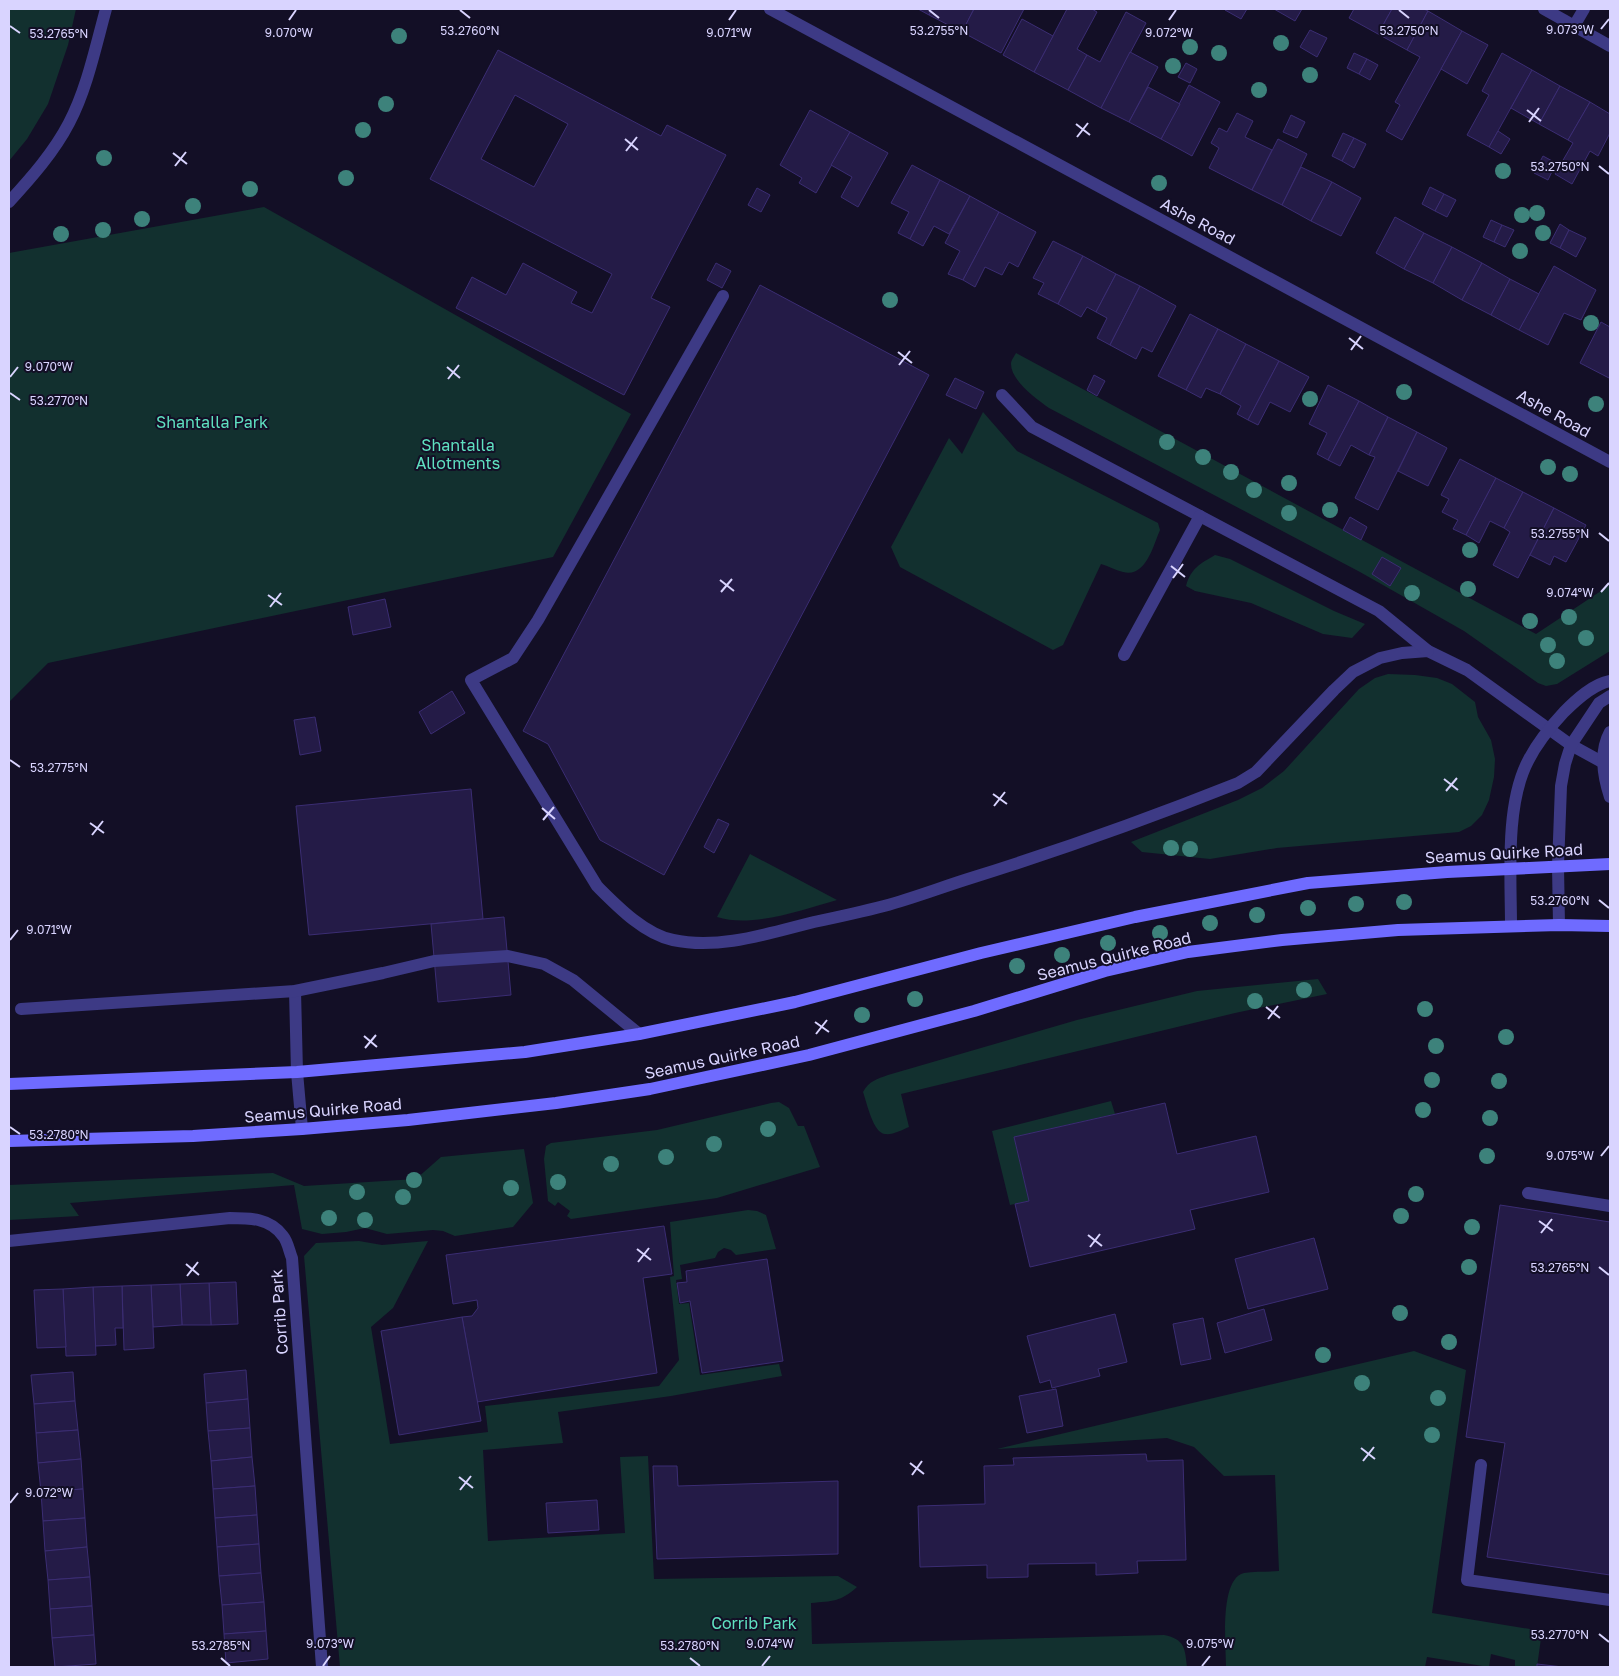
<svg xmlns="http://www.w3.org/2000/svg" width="1619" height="1676" font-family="'Golos Text',sans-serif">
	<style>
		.green { fill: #12302f }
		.building { fill: #241b47; stroke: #3b2d73; fill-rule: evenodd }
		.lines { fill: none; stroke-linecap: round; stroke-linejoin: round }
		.service { stroke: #3d3a85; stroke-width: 12 }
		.minor { stroke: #3d3a85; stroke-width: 12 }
		.tertiary { stroke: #3d3a85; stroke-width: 12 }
		.secondary { stroke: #6f6bff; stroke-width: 12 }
		.tree { fill: #3d827b }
		.ticks { fill: none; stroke: #d9d4ff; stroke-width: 2 }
		.labels { text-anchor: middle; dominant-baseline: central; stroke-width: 4; stroke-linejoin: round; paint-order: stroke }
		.street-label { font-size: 16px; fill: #d9d4ff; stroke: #130f26 }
		.park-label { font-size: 16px; fill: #5fe0c0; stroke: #130f26 }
		.ticks-label { font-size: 12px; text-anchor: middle; fill: #d9d4ff; stroke: #130f26; stroke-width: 4; stroke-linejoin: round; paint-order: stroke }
	</style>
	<rect width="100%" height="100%" fill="#130f26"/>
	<g class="green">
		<polygon points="9,9 76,9 68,45 48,104 27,139 9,161"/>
		<polygon points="264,207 631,414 553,557 48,663 9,702 9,253"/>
		<path d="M1016 353 1536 634 1610 585V651L1557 684 1546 686 1538 683 1464 631 1360 572 1049 408C1037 399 1011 381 1011 364 1011 360 1014 357 1016 353Z"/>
		<path d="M983 412 1017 451 1158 523 1160 530C1153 546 1146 578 1123 572 1115 570 1108 566 1101 564L1063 645 1053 650 900 567 891 547 949 438 962 454Z"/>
		<path d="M1215 555 1230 559 1334 611 1365 624 1352 638 1323 634 1251 603 1195 591 1186 586C1191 568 1200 564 1215 555Z"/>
		<polygon points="1388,674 1415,675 1437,678 1452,684 1475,702 1478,717 1491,740 1495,759 1494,777 1489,800 1482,815 1471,826 1459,832 1277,848 1210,859 1142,852 1131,842 1238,800 1262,788 1284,771 1359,689 1375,678"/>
		<path d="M750 854 837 900C802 910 752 928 717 917Z"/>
		<path d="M1318 979 1327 994 1235 1013 901 1094 909 1127C902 1130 893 1135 885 1134 873 1133 867 1103 863 1092 869 1081 877 1079 888 1075L1077 1020 1197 991Z"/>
		<polygon points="1111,1101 1115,1114 1014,1137 1029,1201 1010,1205 992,1131"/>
		<polygon points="779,1102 789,1108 798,1126 804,1126 820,1167 717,1198 571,1219 567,1216 570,1211 558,1202 555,1206 548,1201 544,1159 546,1146 551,1143 657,1130 771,1103"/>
		<polygon points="524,1149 533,1203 513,1227 455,1236 443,1231 433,1230 387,1234 365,1228 346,1232 322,1234 302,1229 294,1185 70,1203 79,1216 9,1220 9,1185 273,1173 304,1186 416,1179 441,1157"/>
		<path d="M748 1210 757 1211 766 1215 776 1249 736 1255 731 1250 724 1248 718 1252 715 1258 680 1265 682 1279 676 1280 679 1304 689 1303 700 1375 779 1364 782 1376 671 1396 558 1412 563 1443 483 1450 488 1541 625 1533 620 1457 648 1456 654 1579 838 1576 857 1587C840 1602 833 1601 811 1603L812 1644 1164 1635C1185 1639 1185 1649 1187 1667H340L304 1256 316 1243 359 1241 382 1245 428 1241 393 1308 371 1327 390 1444 488 1432 485 1406 659 1386 679 1360 670 1277 674 1276 670 1222Z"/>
		<path d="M1414 1351 1466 1370 1432 1613 1542 1631 1537 1667H1515V1660L1491 1654 1489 1667 1427 1657 1425 1667H1226C1226 1646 1219 1579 1244 1573 1255 1571 1268 1572 1279 1571L1275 1475 1224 1476 1194 1447 1167 1438 997 1449Z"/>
	</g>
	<g class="building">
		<polygon points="918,9 932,9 929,15"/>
		<polygon points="932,9 974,9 962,32 929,15"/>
		<polygon points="974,9 1024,9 1001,53 962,32"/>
		<polygon points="1067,9 1092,9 1097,12 1077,49 1087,55 1068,90 1034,72"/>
		<polygon points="1225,9 1247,9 1241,19 1225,10"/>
		<polygon points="1274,9 1302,9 1295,21"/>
		<polygon points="1354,9 1392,9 1378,34 1349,18"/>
		<polygon points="1392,9 1424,9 1428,11 1407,50 1378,34"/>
		<polygon points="1428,11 1462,31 1402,140 1386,131 1400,105 1395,102 1420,57 1407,50"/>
		<polygon points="1126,12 1146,23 1101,108 1068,90 1087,55 1100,62"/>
		<polygon points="1022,19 1053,36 1034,72 1003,55"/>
		<polygon points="1310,30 1327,38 1317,57 1300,47"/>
		<polygon points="1462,31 1488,45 1467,84 1441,69"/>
		<path d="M498 50 661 136 667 125 726 155 651 298 670 307 624 395 456 308 472 277 506 295 523 263 577 292 571 303 592 313 612 274 430 179ZM515 95 568 124 534 187 481 159Z"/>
		<polygon points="1130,52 1158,67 1129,122 1101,108"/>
		<polygon points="1354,53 1367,59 1359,74 1347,68"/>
		<polygon points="1502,53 1532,70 1489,147 1467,135 1489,95 1482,91"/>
		<polygon points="1367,59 1378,65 1370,80 1359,74"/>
		<polygon points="1186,63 1197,69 1190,83 1178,77"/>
		<polygon points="1532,70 1560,86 1539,124 1511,108"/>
		<polygon points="1189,85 1220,102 1192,156 1161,139"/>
		<polygon points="1560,86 1590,102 1568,140 1539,124"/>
		<polygon points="1148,87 1180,104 1161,139 1129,122"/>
		<polygon points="1590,102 1610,114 1610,133 1598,156 1590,151 1572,184 1555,174 1573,143 1568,140"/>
		<polygon points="810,110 850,132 816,193 799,183 802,178 780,165"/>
		<polygon points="1237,113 1253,121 1245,137 1272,150 1252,190 1209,168 1219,148 1211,143 1219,128 1227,132"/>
		<polygon points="1291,115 1305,122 1297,138 1283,132"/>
		<polygon points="1498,131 1510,139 1501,154 1489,147"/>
		<polygon points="850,132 888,153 858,207 841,197 852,177 831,165"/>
		<polygon points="1343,133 1354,138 1342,161 1332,156"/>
		<polygon points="1354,138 1366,144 1354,168 1342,161"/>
		<polygon points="1278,139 1307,154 1282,205 1252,190"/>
		<polygon points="1543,156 1556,163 1548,180 1534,173"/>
		<polygon points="912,165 940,180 910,239 898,233 909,212 891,203"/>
		<polygon points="1301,167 1332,182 1311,221 1282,205"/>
		<polygon points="940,180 970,196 949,234 934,226 923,246 910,239"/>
		<polygon points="1332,182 1361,198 1341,236 1311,221"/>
		<polygon points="1430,187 1444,194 1435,211 1422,204"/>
		<polygon points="757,188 770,195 761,212 748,205"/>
		<polygon points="1444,194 1456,200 1447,217 1435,211"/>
		<polygon points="970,196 999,212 963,280 948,274 960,251 945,243"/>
		<polygon points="999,212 1036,232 1018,267 1009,262 1002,275 985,267 975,287 963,280"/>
		<polygon points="1395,217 1424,233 1404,269 1376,253"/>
		<polygon points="1491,220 1502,225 1494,242 1483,237"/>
		<polygon points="1560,224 1569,230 1560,248 1550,243"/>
		<polygon points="1502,225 1514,230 1505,247 1494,242"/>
		<polygon points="1569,230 1586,238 1576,257 1560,248"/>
		<polygon points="1424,233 1452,247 1433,283 1404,269"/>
		<polygon points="1053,241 1083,256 1058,304 1038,294 1044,283 1033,278"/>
		<polygon points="1452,247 1482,263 1462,300 1433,283"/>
		<polygon points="1083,256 1116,274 1096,312 1087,307 1081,317 1058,304"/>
		<polygon points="716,263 731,271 722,288 707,280"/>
		<polygon points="1482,263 1510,279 1491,315 1462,300"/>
		<polygon points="1554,266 1596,290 1581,320 1564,313 1548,345 1519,330"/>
		<polygon points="1116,274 1140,286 1110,345 1097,338 1107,318 1096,312"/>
		<polygon points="1510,279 1539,294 1519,330 1491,315"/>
		<polygon points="760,285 929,375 664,875 600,840 548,744 523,731"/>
		<polygon points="1140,286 1176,306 1152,352 1142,347 1136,359 1110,345"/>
		<polygon points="1190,314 1218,329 1186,390 1158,376"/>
		<polygon points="1601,322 1610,327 1610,375 1609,378 1580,363"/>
		<polygon points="1218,329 1246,344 1220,394 1206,388 1201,398 1186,390"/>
		<polygon points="1246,344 1279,361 1248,420 1237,414 1241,406 1220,394"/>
		<polygon points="1279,361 1309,377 1290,412 1270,402 1258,425 1248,420"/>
		<polygon points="1094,375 1105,381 1097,396 1087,390"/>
		<polygon points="955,378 984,392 976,409 946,395"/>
		<polygon points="1328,385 1359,401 1328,460 1317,454 1327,433 1309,424"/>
		<polygon points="1359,401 1388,417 1369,455 1351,445 1340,466 1328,460"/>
		<polygon points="1388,417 1417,432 1378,510 1355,498 1375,457 1369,455"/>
		<polygon points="1417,432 1447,448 1428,486 1398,471"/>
		<polygon points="1460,459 1496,478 1466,535 1453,529 1458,520 1442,512 1449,499 1441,495"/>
		<polygon points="1496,478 1523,492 1504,528 1490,521 1479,543 1466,535"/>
		<polygon points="1523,492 1554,508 1518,578 1493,565 1510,532 1504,528"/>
		<polygon points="1554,508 1586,525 1566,562 1554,556 1550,565 1530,555"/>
		<polygon points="1350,517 1367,527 1361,540 1343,530"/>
		<polygon points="1382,557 1401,568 1390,586 1372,574"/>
		<polygon points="385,599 391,627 353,635 348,607"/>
		<polygon points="452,691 465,713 431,734 419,712"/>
		<polygon points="315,717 321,751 300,755 294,720"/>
		<polygon points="471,789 483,919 309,935 296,806"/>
		<polygon points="718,819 729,824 714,853 704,847"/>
		<polygon points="504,917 511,995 438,1002 431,924"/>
		<polygon points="1165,1103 1177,1154 1256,1136 1269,1192 1190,1210 1195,1229 1030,1267 1015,1204 1029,1201 1014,1137"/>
		<polygon points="1500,1205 1610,1222 1610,1575 1487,1557 1505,1443 1466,1437"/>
		<polygon points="664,1226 672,1274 643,1278 657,1373 477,1402 462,1317 472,1316 478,1308 477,1300 453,1304 446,1255"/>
		<polygon points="1314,1238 1328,1289 1248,1309 1235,1259"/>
		<polygon points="767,1259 783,1361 702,1373 690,1301 680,1303 677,1283 687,1282 686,1271"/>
		<polygon points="236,1282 238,1324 211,1325 209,1283"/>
		<polygon points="209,1283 211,1325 182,1325 180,1284"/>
		<polygon points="180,1284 182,1325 153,1327 151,1285"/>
		<polygon points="151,1285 154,1348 124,1350 122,1286"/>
		<polygon points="122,1286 123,1328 115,1328 116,1345 95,1346 93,1287"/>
		<polygon points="93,1287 96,1355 66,1356 63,1289"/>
		<polygon points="63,1289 66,1347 37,1348 34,1290"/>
		<polygon points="1264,1309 1272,1340 1225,1353 1217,1323"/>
		<polygon points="1115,1314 1127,1362 1098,1369 1100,1376 1052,1388 1050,1380 1040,1383 1027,1336"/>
		<polygon points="462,1317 481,1421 399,1435 381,1331"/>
		<polygon points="1203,1318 1211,1359 1181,1365 1173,1324"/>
		<polygon points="246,1370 248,1399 206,1403 204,1374"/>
		<polygon points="73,1372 75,1401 34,1404 31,1375"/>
		<polygon points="1056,1389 1063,1426 1027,1433 1019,1396"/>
		<polygon points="248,1399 250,1428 208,1431 206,1403"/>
		<polygon points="75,1401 78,1430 36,1433 34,1404"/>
		<polygon points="250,1428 252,1457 211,1461 208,1431"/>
		<polygon points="78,1430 81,1459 38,1463 36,1433"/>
		<polygon points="1146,1454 1147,1461 1183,1460 1186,1560 1137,1561 1138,1573 1096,1575 1096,1563 1028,1564 1028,1577 987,1578 987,1565 920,1567 918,1506 985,1504 984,1466 1014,1465 1013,1458"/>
		<polygon points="252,1457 255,1486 213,1489 211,1461"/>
		<polygon points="81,1459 83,1489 41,1492 38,1463"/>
		<polygon points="653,1466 677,1466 678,1486 838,1481 838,1554 657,1559"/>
		<polygon points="255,1486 257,1515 215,1518 213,1489"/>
		<polygon points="83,1489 85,1518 43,1521 41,1492"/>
		<polygon points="597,1500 599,1530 548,1533 546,1503"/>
		<polygon points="257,1515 259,1544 217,1547 215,1518"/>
		<polygon points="85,1518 87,1547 45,1551 43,1521"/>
		<polygon points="259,1544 261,1573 219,1576 217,1547"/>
		<polygon points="87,1547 90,1577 48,1580 45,1551"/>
		<polygon points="261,1573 264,1602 222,1605 219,1576"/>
		<polygon points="90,1577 92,1606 50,1609 48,1580"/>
		<polygon points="264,1602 266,1631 224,1634 222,1605"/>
		<polygon points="92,1606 94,1635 52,1638 50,1609"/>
		<polygon points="266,1631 268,1659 226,1663 224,1634"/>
		<polygon points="94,1635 96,1664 55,1667 52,1638"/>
		<polygon points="1537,1664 1563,1667 1537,1667"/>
	</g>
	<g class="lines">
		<g class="service">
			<path d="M9 202C31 178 54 152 69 123 87 89 96 45 106 9"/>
			<path d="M723 296 538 620 513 658 471 680 597 886C617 906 644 934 673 940 720 950 769 933 814 922 838 917 861 912 884 906 914 898 942 887 971 878 1061 850 1150 818 1238 783L1256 772 1334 690 1353 672 1380 658 1402 653 1428 651 1467 670 1571 745 1602 762"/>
			<polyline points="1002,395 1032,427 1379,611 1428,651"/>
			<polyline points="1124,655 1200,516"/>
			<polyline points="295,991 297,1072 302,1129"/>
			<polyline points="21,1009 295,991 383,973 434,961 508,956 544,964 573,980 639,1034"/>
			<polyline points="1528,1193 1610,1206"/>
			<polyline points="1481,1465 1467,1580 1610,1600"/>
		</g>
		<g class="minor">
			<polyline points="770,9 1610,462"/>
			<polyline points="1544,9 1610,46"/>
			<polyline points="1574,26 1584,9"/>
			<path d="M9 1241 230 1218C250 1218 270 1218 283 1236 288 1242 289 1251 292 1258L322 1667"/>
		</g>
		<g class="tertiary">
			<path d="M1610 732C1599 752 1603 776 1610 797"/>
			<polyline points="1559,925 1558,866 1561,786 1565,764 1571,745 1599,703 1610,696"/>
			<path d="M1511 926C1511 877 1505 805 1528 761 1537 743 1550 727 1564 712 1576 700 1593 684 1610 681"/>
		</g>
		<g class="secondary">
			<polyline points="9,1084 297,1072 525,1052 639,1034 795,1002 981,953 1135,917 1308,883 1447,872 1610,864"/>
			<polyline points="9,1141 193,1136 302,1129 408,1120 556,1103 650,1089 809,1055 974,1011 1105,971 1188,952 1282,940 1398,930 1559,925 1610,926"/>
		</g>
	</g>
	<g class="tree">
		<circle cx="399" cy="36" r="8"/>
		<circle cx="1281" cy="43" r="8"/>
		<circle cx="1190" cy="47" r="8"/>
		<circle cx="1219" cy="53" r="8"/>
		<circle cx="1173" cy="66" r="8"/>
		<circle cx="1310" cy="75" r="8"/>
		<circle cx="1259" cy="90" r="8"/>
		<circle cx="386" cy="104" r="8"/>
		<circle cx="363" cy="130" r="8"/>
		<circle cx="104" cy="158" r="8"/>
		<circle cx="1503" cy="171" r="8"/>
		<circle cx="346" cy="178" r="8"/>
		<circle cx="1159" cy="183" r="8"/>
		<circle cx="250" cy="189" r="8"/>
		<circle cx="193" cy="206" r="8"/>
		<circle cx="1537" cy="213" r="8"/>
		<circle cx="1522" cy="215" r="8"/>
		<circle cx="142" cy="219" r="8"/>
		<circle cx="103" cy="230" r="8"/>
		<circle cx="1543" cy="233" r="8"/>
		<circle cx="61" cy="234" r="8"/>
		<circle cx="1520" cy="251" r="8"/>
		<circle cx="890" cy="300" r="8"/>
		<circle cx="1591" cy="323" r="8"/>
		<circle cx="1404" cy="392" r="8"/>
		<circle cx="1310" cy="399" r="8"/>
		<circle cx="1596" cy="404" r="8"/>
		<circle cx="1167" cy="442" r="8"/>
		<circle cx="1203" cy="457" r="8"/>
		<circle cx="1548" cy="467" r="8"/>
		<circle cx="1231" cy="472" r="8"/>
		<circle cx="1570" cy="474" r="8"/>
		<circle cx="1289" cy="483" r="8"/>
		<circle cx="1254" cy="490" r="8"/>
		<circle cx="1330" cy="510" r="8"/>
		<circle cx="1289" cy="513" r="8"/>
		<circle cx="1470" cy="550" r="8"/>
		<circle cx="1468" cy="589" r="8"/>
		<circle cx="1412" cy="593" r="8"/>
		<circle cx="1569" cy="617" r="8"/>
		<circle cx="1530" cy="621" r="8"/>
		<circle cx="1586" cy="638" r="8"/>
		<circle cx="1548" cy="645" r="8"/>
		<circle cx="1557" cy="661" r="8"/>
		<circle cx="1171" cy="848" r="8"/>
		<circle cx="1190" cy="849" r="8"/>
		<circle cx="1404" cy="902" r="8"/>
		<circle cx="1356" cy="904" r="8"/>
		<circle cx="1308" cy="908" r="8"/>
		<circle cx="1257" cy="915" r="8"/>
		<circle cx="1210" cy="923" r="8"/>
		<circle cx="1160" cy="933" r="8"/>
		<circle cx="1108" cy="943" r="8"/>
		<circle cx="1062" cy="955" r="8"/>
		<circle cx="1017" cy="966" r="8"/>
		<circle cx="1304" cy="990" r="8"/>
		<circle cx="915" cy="999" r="8"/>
		<circle cx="1255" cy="1001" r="8"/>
		<circle cx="1425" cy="1009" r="8"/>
		<circle cx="862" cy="1015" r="8"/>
		<circle cx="1506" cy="1037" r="8"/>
		<circle cx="1436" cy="1046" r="8"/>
		<circle cx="1432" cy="1080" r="8"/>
		<circle cx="1499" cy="1081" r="8"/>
		<circle cx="1423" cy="1110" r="8"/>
		<circle cx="1490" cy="1118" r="8"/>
		<circle cx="768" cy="1129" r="8"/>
		<circle cx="714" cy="1144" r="8"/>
		<circle cx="1487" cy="1156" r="8"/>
		<circle cx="666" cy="1157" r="8"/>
		<circle cx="611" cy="1164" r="8"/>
		<circle cx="414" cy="1180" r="8"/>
		<circle cx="558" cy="1182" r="8"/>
		<circle cx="511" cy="1188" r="8"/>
		<circle cx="357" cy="1192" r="8"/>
		<circle cx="1416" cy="1194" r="8"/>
		<circle cx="403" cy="1197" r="8"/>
		<circle cx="1401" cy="1216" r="8"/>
		<circle cx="329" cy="1218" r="8"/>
		<circle cx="365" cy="1220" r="8"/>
		<circle cx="1472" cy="1227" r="8"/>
		<circle cx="1469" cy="1267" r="8"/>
		<circle cx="1400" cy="1313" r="8"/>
		<circle cx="1449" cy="1342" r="8"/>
		<circle cx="1323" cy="1355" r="8"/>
		<circle cx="1362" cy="1383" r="8"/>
		<circle cx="1438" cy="1398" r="8"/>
		<circle cx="1432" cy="1435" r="8"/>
	</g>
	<path class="ticks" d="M460 10 470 18M929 10 939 18M1399 10 1409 18M289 20 296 10M729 20 736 10M1169 20 1176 10M10 26 20 33M1601 29 1609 19M1527 110 1541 121M1529 122 1539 108M1076 124 1090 135M1077 137 1088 123M625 139 638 150M626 151 637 137M173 153 187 164M175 166 186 152M1599 166 1609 174M1349 338 1363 349M1351 350 1361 336M898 352 912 363M899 365 910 351M447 367 460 378M10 377 18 367M448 379 459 365M10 393 20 400M1599 533 1609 541M1171 566 1185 577M1173 578 1183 564M720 580 734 591M721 592 732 579M1601 592 1609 583M268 595 282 605M270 607 281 593M10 760 20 767M1444 779 1458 790M1446 791 1457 778M993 794 1007 804M994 806 1005 792M542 808 555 819M543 820 554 807M90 823 104 833M92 835 103 821M1599 900 1609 908M10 940 18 930M1266 1007 1280 1018M1268 1019 1278 1006M815 1022 829 1032M816 1034 827 1020M364 1036 377 1047M365 1048 376 1035M10 1127 20 1134M1601 1156 1609 1146M1539 1221 1553 1231M1541 1233 1552 1219M1088 1235 1102 1246M1090 1247 1100 1234M637 1249 651 1260M638 1262 649 1248M186 1264 199 1275M1599 1267 1609 1275M187 1276 198 1262M1361 1448 1375 1459M1363 1461 1374 1447M910 1463 924 1474M912 1475 922 1461M459 1477 473 1488M460 1490 471 1476M10 1503 18 1493M1599 1634 1609 1642M221 1658 230 1666M690 1658 700 1666M323 1666 330 1656M762 1666 770 1656M1202 1666 1210 1656"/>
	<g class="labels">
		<g class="street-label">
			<text transform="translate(1198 221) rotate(28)">Ashe Road</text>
			<text transform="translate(1554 413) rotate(29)">Ashe Road</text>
			<text transform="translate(1504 853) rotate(-3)">Seamus Quirke Road</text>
			<text transform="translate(1114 956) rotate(-14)">Seamus Quirke Road</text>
			<text transform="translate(722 1057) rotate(-12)">Seamus Quirke Road</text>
			<text transform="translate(323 1110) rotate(-5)">Seamus Quirke Road</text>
			<text transform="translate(279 1312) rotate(-94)">Corrib Park</text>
		</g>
		<g class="park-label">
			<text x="212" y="422">Shantalla Park</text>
			<text x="458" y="445">Shantalla<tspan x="458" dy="18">Allotments</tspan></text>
			<text x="754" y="1623">Corrib Park</text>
		</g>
	</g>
	<g class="ticks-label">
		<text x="1570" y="34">9.073°W</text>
		<text x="470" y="35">53.2760°N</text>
		<text x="939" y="35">53.2755°N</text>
		<text x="1409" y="35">53.2750°N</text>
		<text x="1169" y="37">9.072°W</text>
		<text x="289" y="37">9.070°W</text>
		<text x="729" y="37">9.071°W</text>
		<text x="59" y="38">53.2765°N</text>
		<text x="1560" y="171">53.2750°N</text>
		<text x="49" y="371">9.070°W</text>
		<text x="59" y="405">53.2770°N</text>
		<text x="1560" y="538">53.2755°N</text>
		<text x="1570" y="597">9.074°W</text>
		<text x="59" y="772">53.2775°N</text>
		<text x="1560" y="905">53.2760°N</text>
		<text x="49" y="934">9.071°W</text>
		<text x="59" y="1139">53.2780°N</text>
		<text x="1570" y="1160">9.075°W</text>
		<text x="1560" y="1272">53.2765°N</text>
		<text x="49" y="1497">9.072°W</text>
		<text x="1560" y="1639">53.2770°N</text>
		<text x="330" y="1648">9.073°W</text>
		<text x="770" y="1648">9.074°W</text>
		<text x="1210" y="1648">9.075°W</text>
		<text x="221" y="1650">53.2785°N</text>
		<text x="690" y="1650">53.2780°N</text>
	</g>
	<rect width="1619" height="1676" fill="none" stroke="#d9d4ff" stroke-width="20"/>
</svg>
